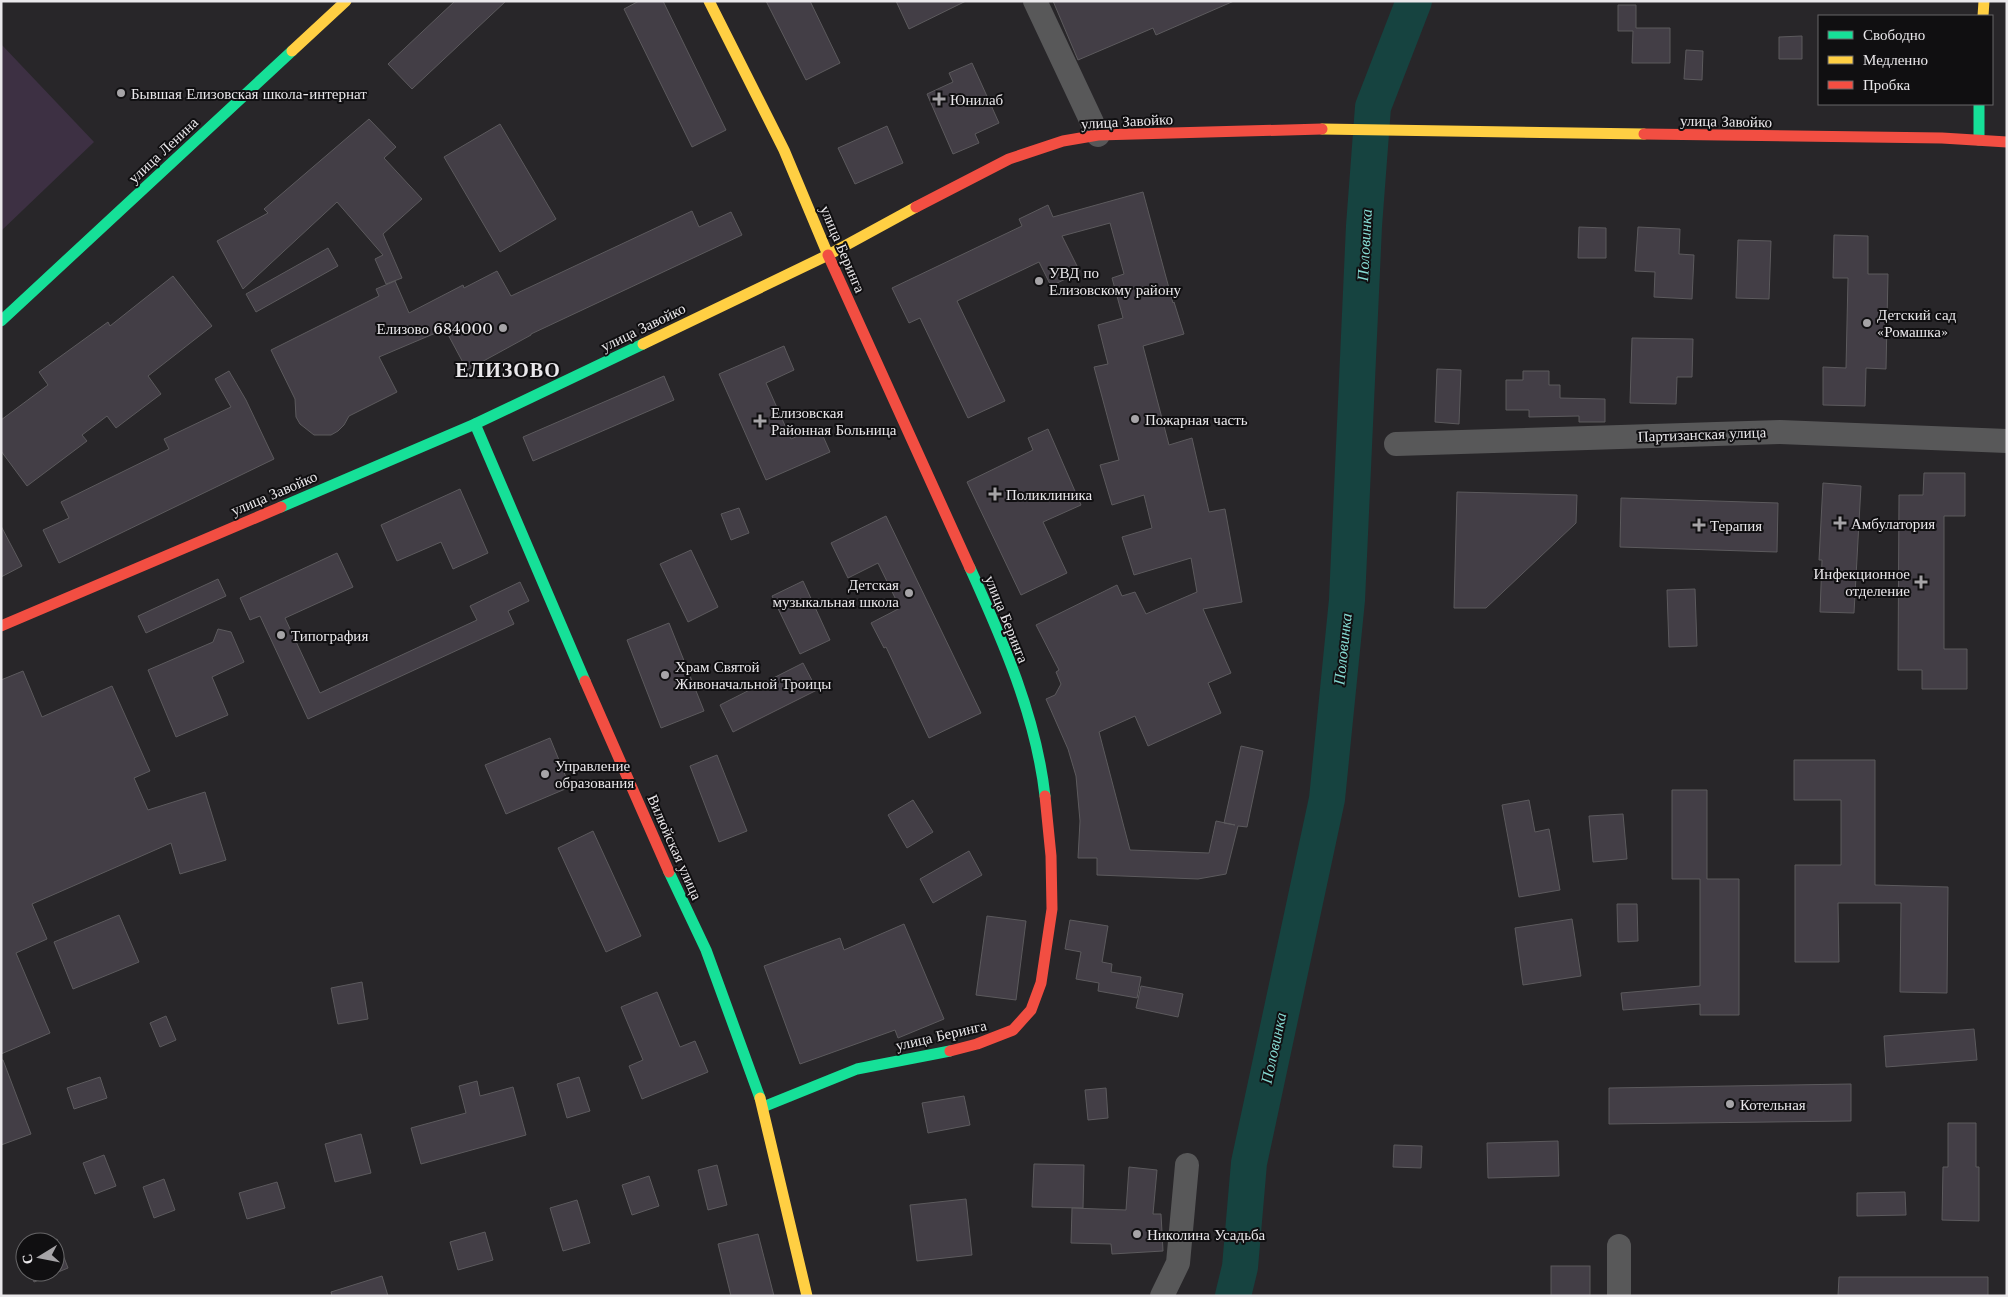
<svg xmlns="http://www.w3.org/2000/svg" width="2008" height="1297" font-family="'Libre Baskerville',serif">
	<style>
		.green { fill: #3d3043 }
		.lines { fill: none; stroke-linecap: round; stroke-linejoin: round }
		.river { stroke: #164340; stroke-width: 36 }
		.building { fill: #433e46; stroke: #5c5a5d }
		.street { stroke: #585859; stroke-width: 24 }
		.fast { stroke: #16e098; stroke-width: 11 }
		.slow { stroke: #ffcf43; stroke-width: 11 }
		.jam { stroke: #f24e42; stroke-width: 11 }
		.poi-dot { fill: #a6a4a7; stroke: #100f11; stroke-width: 2 }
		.labels { text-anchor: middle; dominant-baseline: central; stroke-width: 4; stroke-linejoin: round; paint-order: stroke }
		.poi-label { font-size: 15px; fill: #eae8eb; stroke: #100f11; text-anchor: start }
		.street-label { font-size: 15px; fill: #eae8eb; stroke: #100f11 }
		.water-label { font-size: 16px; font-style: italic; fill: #86dad3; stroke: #100f11 }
		.district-label { font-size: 20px; font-weight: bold; letter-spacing: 1px; fill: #eae8eb; stroke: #100f11 }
	</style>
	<rect width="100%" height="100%" fill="#282629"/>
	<polygon class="green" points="1,44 94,142 1,231"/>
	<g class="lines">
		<polyline class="river" points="1233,1296 1240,1267 1249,1163 1327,799 1347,600 1364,226 1373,107 1414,1"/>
	</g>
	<g class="building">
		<polygon points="455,1 506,1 412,89 388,64"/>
		<polygon points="639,1 663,1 726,130 692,147 624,9"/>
		<polygon points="766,1 810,1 840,63 806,80"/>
		<polygon points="896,1 966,1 909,29"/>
		<polygon points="1053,1 1234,1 1156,35 1153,28 1078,60"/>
		<polygon points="1618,5 1636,5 1636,28 1670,28 1670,63 1632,63 1633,31 1618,31"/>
		<polygon points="1802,36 1802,59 1779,59 1779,37"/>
		<polygon points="1686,50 1703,51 1702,80 1684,79"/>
		<polygon points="972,63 999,123 975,134 979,143 953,154 927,94 953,82 949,73"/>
		<polygon points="369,119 396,147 384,158 422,199 383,234 402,278 386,284 375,259 383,255 337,202 243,289 217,241 268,213 264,209"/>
		<polygon points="500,124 556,219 500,252 444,157"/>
		<polygon points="887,126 903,163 855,184 838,148"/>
		<polygon points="1143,192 1173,303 1174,302 1184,334 1143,346 1169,445 1192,438 1209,512 1225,509 1242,602 1203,609 1231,673 1208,683 1221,713 1148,746 1135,716 1099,732 1130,850 1209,853 1216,821 1235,825 1224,823 1241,746 1263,751 1247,827 1238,826 1226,874 1198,879 1097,875 1097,858 1078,858 1080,821 1076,776 1068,749 1046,699 1055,695 1061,684 1056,672 1059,670 1036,625 1117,585 1122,596 1135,592 1146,614 1197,592 1191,558 1134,575 1122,537 1152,528 1144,495 1112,505 1100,465 1119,460 1094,367 1108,364 1098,325 1123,318 1112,278 1124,274 1110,223 1062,236 1080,272 1051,286 1039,262 957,301 1005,401 968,418 920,318 909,323 892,288 1022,226 1019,219 1048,205 1053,217"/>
		<polygon points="692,211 699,227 731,212 742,235 531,334 531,335 467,370 445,329 379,357 397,392 349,416 344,425 338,431 331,435 314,435 300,424 296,417 295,399 271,350 379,296 376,289 395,281 409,313 463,285 464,288 497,271 511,296"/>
		<polygon points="1579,227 1606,228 1606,258 1578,258"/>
		<polygon points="1638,227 1680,229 1679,254 1694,255 1692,299 1654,297 1655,272 1635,271"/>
		<polygon points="1834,235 1868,236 1868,274 1888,274 1886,369 1866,368 1865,406 1823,405 1823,367 1846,368 1848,278 1833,278"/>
		<polygon points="1738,240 1771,241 1769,299 1736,298"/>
		<polygon points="328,248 338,266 256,312 246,294"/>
		<polygon points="173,276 212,326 148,376 161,394 116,428 107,416 82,435 87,441 27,486 1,451 1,420 48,385 39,372 108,322 110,326"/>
		<polygon points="1632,338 1693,339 1692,377 1677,377 1676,404 1630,403"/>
		<polygon points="784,346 794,370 766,383 791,439 819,427 830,452 766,480 719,374"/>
		<polygon points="1437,369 1461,370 1459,424 1435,422"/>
		<polygon points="229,371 246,400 274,459 59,563 43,530 69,518 61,502 169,449 164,439 231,407 215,379"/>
		<polygon points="1523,371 1549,371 1549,385 1560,385 1560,398 1605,399 1605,422 1579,422 1579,416 1529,417 1529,410 1506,410 1506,380 1523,380"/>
		<polygon points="664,376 674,400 533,461 523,437"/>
		<polygon points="1048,429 1081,505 1043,522 1067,573 1021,595 967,482 1033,450 1028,438"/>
		<polygon points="1924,473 1965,473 1965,516 1944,516 1944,649 1967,649 1967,689 1922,689 1922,670 1898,670 1899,495 1923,495"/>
		<polygon points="1823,483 1861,486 1854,613 1820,612 1822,560 1819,560"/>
		<polygon points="460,489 488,553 453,569 441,542 397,561 381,525"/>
		<polygon points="1457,492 1577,495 1576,523 1486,608 1454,608"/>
		<polygon points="1621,498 1778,503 1777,552 1620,547"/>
		<polygon points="739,508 749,533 731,540 721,514"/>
		<polygon points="886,516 981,713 929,738 886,647 884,648 871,623 900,608 878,563 848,578 831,543"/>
		<polygon points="1,526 22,566 1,577"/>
		<polygon points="691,550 718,607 688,622 660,564"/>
		<polygon points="337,553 353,587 285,618 320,693 477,620 470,606 520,582 529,601 508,611 514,624 308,719 260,616 250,620 240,598"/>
		<polygon points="218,579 226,596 146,633 138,616"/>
		<polygon points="803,581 830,640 800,654 772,596"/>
		<polygon points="1695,589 1697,646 1669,647 1667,590"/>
		<polygon points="669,623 704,711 661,728 627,640"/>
		<polygon points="218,629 231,632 244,662 212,677 228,715 176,737 148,670 213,642"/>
		<polygon points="803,663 817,690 733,732 720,705"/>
		<polygon points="23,671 42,717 112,686 150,771 134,778 148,810 205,792 226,860 180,874 171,843 32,904 47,939 16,953 50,1033 1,1054 1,680"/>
		<polygon points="550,738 570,787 506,814 485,765"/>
		<polygon points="717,755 747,831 719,842 690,766"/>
		<polygon points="1794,760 1875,760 1875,885 1948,887 1947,993 1900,992 1901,903 1838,903 1839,962 1795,962 1795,865 1841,865 1841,800 1794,800"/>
		<polygon points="1672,790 1707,790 1707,879 1739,879 1739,1015 1700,1015 1700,1004 1623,1010 1621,993 1700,986 1700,879 1672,879"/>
		<polygon points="913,800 933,832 907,848 888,815"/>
		<polygon points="1529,800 1535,832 1549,829 1560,890 1519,897 1502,805"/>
		<polygon points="1623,814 1627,859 1593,862 1589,816"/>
		<polygon points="593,831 641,936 606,952 558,848"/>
		<polygon points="969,851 982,875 933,903 920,879"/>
		<polygon points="1617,904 1637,904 1638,941 1618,942"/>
		<polygon points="119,915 139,962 73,989 54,942"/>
		<polygon points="987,916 1026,921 1016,1000 976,995"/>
		<polygon points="1572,919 1581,976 1523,985 1515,928"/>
		<polygon points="1070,920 1108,926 1102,962 1112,964 1111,972 1141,977 1137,998 1098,991 1099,983 1076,979 1081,952 1065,949"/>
		<polygon points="904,924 944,1019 898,1038 895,1030 800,1064 764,966 840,938 844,950"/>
		<polygon points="362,982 368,1019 338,1024 331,988"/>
		<polygon points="1141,986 1183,994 1178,1017 1136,1008"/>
		<polygon points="657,992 680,1047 695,1041 708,1072 642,1099 629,1066 643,1060 621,1007"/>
		<polygon points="166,1016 176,1040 160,1047 150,1023"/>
		<polygon points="1974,1029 1977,1060 1886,1067 1884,1036"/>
		<polygon points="1,1060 3,1060 31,1134 1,1145"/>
		<polygon points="100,1077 107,1098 74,1109 67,1088"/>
		<polygon points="579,1077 590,1111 567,1118 557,1084"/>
		<polygon points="477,1081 480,1096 513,1087 526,1135 421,1164 411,1128 466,1113 459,1086"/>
		<polygon points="1851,1084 1851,1121 1609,1124 1609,1088"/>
		<polygon points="1106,1088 1108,1118 1088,1120 1085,1090"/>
		<polygon points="964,1096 970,1125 928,1133 922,1103"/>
		<polygon points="1948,1123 1976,1123 1976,1167 1979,1167 1979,1221 1942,1220 1943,1167 1948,1167"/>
		<polygon points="361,1134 371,1173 335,1182 325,1144"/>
		<polygon points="1558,1141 1559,1176 1488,1178 1487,1143"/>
		<polygon points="1394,1145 1422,1146 1421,1168 1393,1167"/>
		<polygon points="104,1155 116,1186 95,1194 83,1163"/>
		<polygon points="1034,1164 1084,1165 1083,1208 1032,1207"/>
		<polygon points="717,1165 727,1205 708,1210 698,1170"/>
		<polygon points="1129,1167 1157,1170 1153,1214 1161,1214 1163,1251 1112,1254 1111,1244 1071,1243 1072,1208 1126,1210"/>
		<polygon points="649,1176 659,1206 632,1215 622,1185"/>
		<polygon points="164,1179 175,1210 154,1218 143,1187"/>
		<polygon points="277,1182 285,1208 247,1219 239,1193"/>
		<polygon points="1905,1192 1906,1215 1857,1216 1857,1193"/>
		<polygon points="966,1199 972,1255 917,1261 910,1205"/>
		<polygon points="577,1200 590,1243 563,1251 550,1208"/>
		<polygon points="485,1232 493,1260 458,1270 450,1242"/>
		<polygon points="758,1234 774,1296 731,1296 718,1244"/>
		<polygon points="57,1239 68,1268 34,1282 30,1272 55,1272 55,1242 49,1242"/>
		<rect x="1551" y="1266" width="39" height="30"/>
		<polygon points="382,1276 388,1296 332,1296 331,1292"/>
		<polygon points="1839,1277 1988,1277 1988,1296 1838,1296"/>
	</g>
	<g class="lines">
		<g class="street">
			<polyline points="1035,1 1098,135"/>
			<polyline points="1396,444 1780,432 2007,441"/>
			<polyline points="1162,1296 1178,1263 1187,1165"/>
			<polyline points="1619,1296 1619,1246"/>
		</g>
		<g class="fast">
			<polyline points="1979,104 1979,140"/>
			<polyline points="1,321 292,51"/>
			<polyline points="475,424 585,681"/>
			<polyline points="281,507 475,424 643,344"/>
			<path d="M970 568C1003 641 1036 716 1045 796"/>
			<polyline points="669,872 706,950 760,1098"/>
			<polyline points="763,1107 857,1069 950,1051"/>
		</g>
		<g class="slow">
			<polyline points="709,1 784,150 828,255"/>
			<polyline points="1983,16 1984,1"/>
			<polyline points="292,51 346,1"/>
			<polyline points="1322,129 1644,134"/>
			<polyline points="643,344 828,255 916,207"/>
			<polyline points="760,1098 807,1296"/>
		</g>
		<g class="jam">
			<polyline points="1644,134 1942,138 2007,142"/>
			<polyline points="916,207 1009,159 1063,141 1098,135 1322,129"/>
			<polyline points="828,255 970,568"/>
			<polyline points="1,626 281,507"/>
			<polyline points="585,681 669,872"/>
			<polyline points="950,1051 977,1044 1013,1030 1031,1010 1041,983 1052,909 1051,856 1045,796"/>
		</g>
	</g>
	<g class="poi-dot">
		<circle cx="121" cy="93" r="5"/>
		<path d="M936.5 91.5h5v5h5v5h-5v5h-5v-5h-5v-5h5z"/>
		<circle cx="1039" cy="281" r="5"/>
		<circle cx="1867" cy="323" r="5"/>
		<circle cx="503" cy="328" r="5"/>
		<circle cx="1135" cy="419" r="5"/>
		<path d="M757.5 413.5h5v5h5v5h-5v5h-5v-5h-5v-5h5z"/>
		<path d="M992.5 486.5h5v5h5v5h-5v5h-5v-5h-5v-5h5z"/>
		<path d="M1837.5 515.5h5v5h5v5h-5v5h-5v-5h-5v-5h5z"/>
		<path d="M1696.5 517.5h5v5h5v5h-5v5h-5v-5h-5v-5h5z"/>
		<path d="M1918.5 574.5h5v5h5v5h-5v5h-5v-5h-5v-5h5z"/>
		<circle cx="909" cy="593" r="5"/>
		<circle cx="281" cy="635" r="5"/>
		<circle cx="665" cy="675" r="5"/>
		<circle cx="545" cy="774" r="5"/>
		<circle cx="1730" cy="1104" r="5"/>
		<circle cx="1137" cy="1234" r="5"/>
	</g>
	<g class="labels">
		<g class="poi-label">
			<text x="131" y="93">Бывшая Елизовская школа-интернат</text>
			<text x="950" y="99">Юнилаб</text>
			<text x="1049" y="272">УВД по<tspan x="1049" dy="17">Елизовскому району</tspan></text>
			<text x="1877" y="314">Детский сад<tspan x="1877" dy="17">«Ромашка»</tspan></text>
			<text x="493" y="328" text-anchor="end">Елизово 684000</text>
			<text x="771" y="412">Елизовская<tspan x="771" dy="17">Районная Больница</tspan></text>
			<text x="1145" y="419">Пожарная часть</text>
			<text x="1006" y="494">Поликлиника</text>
			<text x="1851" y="523">Амбулатория</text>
			<text x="1710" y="525">Терапия</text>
			<text x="1910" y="573" text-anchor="end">Инфекционное<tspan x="1910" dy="17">отделение</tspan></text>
			<text x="899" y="584" text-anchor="end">Детская<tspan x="899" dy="17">музыкальная школа</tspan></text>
			<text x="291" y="635">Типография</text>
			<text x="675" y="666">Храм Святой<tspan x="675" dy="17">Живоначальной Троицы</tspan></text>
			<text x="555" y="765">Управление<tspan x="555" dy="17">образования</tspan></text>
			<text x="1740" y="1104">Котельная</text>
			<text x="1147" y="1234">Николина Усадьба</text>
		</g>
		<g class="street-label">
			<text transform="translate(1127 121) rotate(-3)">улица Завойко</text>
			<text transform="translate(1726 121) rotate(1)">улица Завойко</text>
			<text transform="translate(163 150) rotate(-43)">улица Ленина</text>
			<text transform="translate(843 249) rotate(67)">улица Беринга</text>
			<text transform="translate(643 327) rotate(-26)">улица Завойко</text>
			<text transform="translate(1702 434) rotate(-2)">Партизанская улица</text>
			<text transform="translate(274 493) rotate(-23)">улица Завойко</text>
			<text transform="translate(1007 619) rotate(68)">улица Беринга</text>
			<text transform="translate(675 847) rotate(66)">Вилюйская улица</text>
			<text transform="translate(941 1035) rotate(-13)">улица Беринга</text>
		</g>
		<g class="water-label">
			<text transform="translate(1364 245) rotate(-87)">Половинка</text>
			<text transform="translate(1342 649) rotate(-84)">Половинка</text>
			<text transform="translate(1273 1048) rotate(-78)">Половинка</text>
		</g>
		<g class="district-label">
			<text x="508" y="370">ЕЛИЗОВО</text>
		</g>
	</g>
	<rect width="2008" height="1297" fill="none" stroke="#eae8eb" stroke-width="5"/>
	<rect x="1818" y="15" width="175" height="90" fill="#100f11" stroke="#676668"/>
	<rect x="1828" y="31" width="25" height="8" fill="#16e098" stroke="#676668"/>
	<text x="1863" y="40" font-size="15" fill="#eae8eb">Свободно</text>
	<rect x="1828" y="56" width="25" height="8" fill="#ffcf43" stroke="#676668"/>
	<text x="1863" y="65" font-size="15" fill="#eae8eb">Медленно</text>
	<rect x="1828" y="81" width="25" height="8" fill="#f24e42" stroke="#676668"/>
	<text x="1863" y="90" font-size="15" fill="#eae8eb">Пробка</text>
	<g transform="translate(40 1257) rotate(260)"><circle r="24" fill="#100f11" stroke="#676668"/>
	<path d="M0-4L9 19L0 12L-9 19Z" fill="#a6a4a7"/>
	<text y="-8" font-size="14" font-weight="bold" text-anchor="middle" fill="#eae8eb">С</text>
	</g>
</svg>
